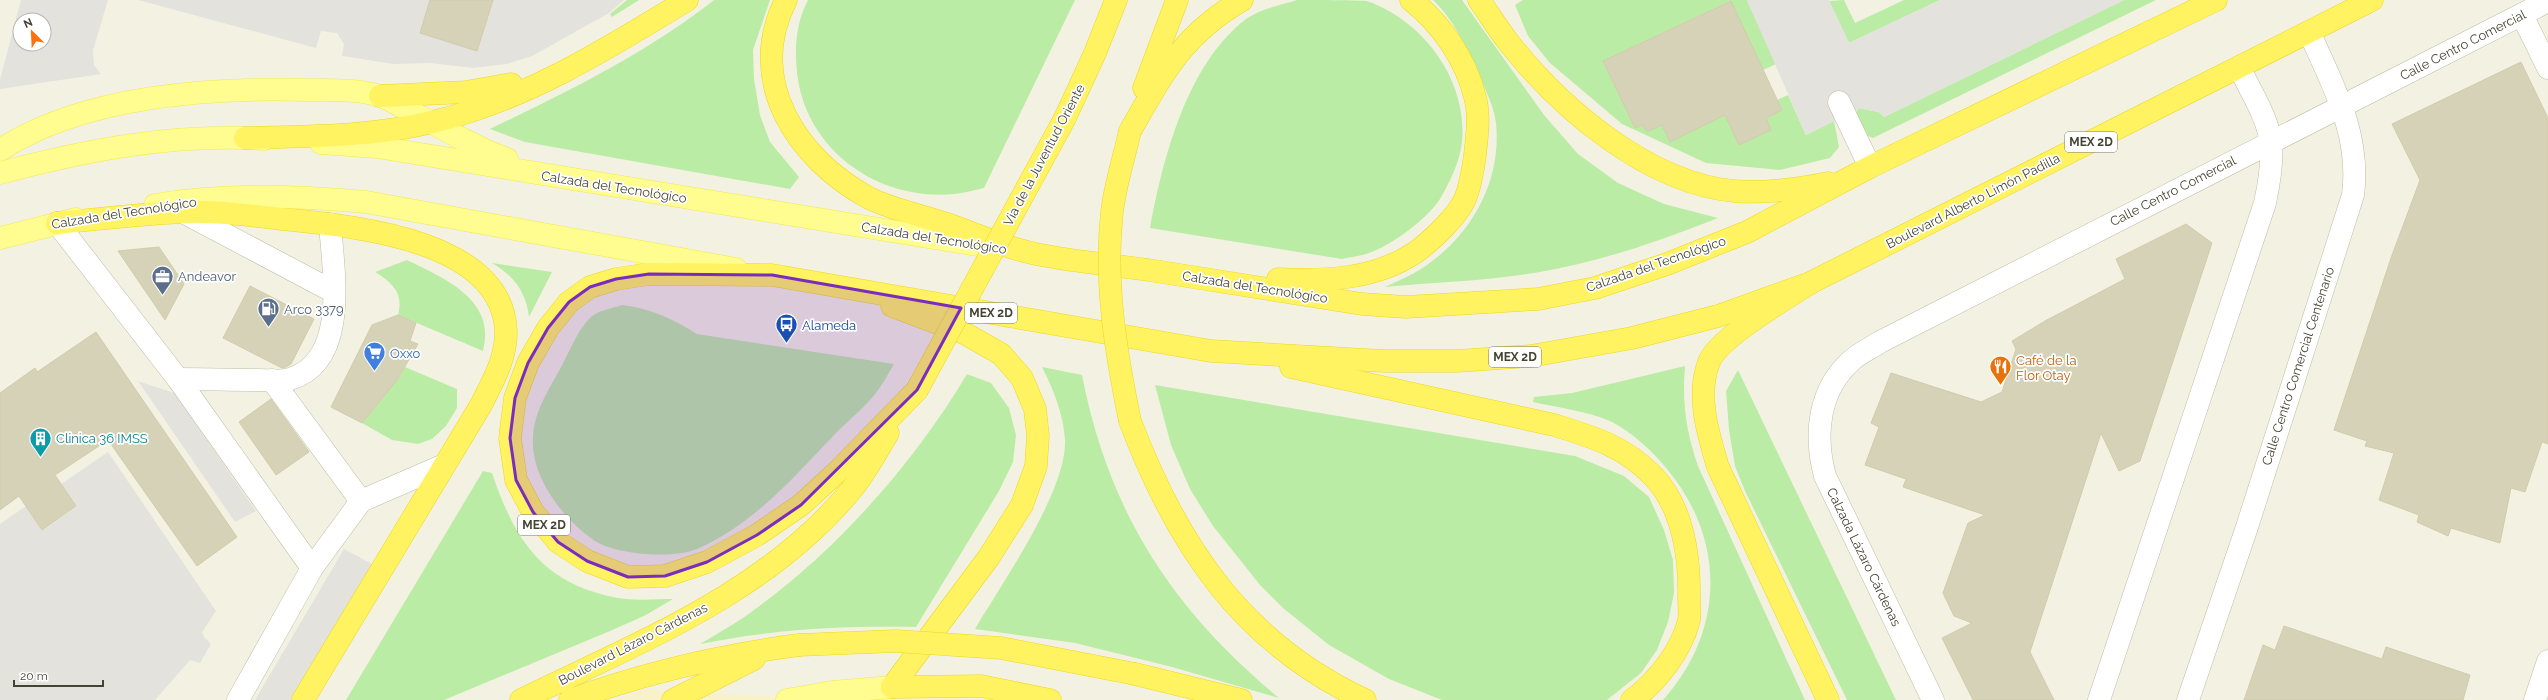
<svg xmlns="http://www.w3.org/2000/svg" width="2548" height="700" font-family="Raleway,sans-serif">
	<style>
		.commercial { fill: #f8f1ca }
		.green { fill: #bbeca6 }
		.parking { fill: #e3e2dc; fill-rule: evenodd }
		.building { fill: #d5d2b7; stroke: #d1cca9 }
		.lines { fill: none; stroke-linecap: round; stroke-linejoin: round }
		.minor-casing { stroke: #bfbda4; stroke-width: 23 }
		.major-casing { stroke: #efe854; stroke-width: 23 }
		.highway-casing { stroke: #edd623; stroke-width: 23 }
		.minor { stroke: #fff; stroke-width: 22 }
		.major { stroke: #fffc90; stroke-width: 22 }
		.highway { stroke: #fff362; stroke-width: 22 }
		.highway-bridge-casing { stroke: #edd623; stroke-width: 23; stroke-linecap: butt }
		.highway-bridge { stroke: #fff362; stroke-width: 22 }
		.marked { fill: #7b2cbf; fill-opacity: 0.2; stroke: #7b2cbf; stroke-width: 3; stroke-linejoin: round }
		.labels { text-anchor: middle; dominant-baseline: central; stroke-width: 3.5; stroke-linejoin: round; paint-order: stroke }
		.shield { fill: #fff; stroke: #7d7b70; stroke-width: 1 }
		.shield-label { font-size: 12px; font-weight: bold; fill: #454332 }
		.street-label { font-size: 13px; fill: #454332; stroke: #fff }
		.service-label { font-size: 13px; fill: #4e5e75; stroke: #fff; text-anchor: start }
		.transit-label { font-size: 13px; fill: #164399; stroke: #fff; text-anchor: start }
		.shop-label { font-size: 13px; fill: #366cbe; stroke: #fff; text-anchor: start }
		.food-label { font-size: 13px; fill: #c56008; stroke: #fff; text-anchor: start }
		.culture-label { font-size: 13px; fill: #0d838f; stroke: #fff; text-anchor: start }
	</style>
	<rect width="100%" height="100%" fill="#f3f2e2"/>
	<polygon class="commercial" points="645,689 782,697 944,697 977,700 616,700"/>
	<g class="green">
		<polygon points="627,0 639,0 612,17 610,14"/>
		<path d="M714 0H770L753 50 754 79 760 115 770 142 799 177 790 189 525 142 490 129C567 92 647 53 714 0Z"/>
		<path d="M808 0H1075L984 188C974 190 964 193 954 194 880 201 810 153 798 80 794 52 795 25 808 0Z"/>
		<path d="M1297 0C1316 0 1350 0 1367 1 1424 21 1468 81 1462 142 1460 161 1450 182 1440 199 1427 219 1392 245 1369 253 1360 256 1351 257 1342 259L1150 228C1163 158 1187 64 1246 19 1260 9 1281 5 1297 0Z"/>
		<path d="M1433 0H1462L1544 115 1578 154 1618 183 1664 204 1718 218C1660 241 1602 261 1540 272 1489 281 1437 282 1385 287 1397 281 1410 276 1421 269 1470 237 1502 183 1496 123 1494 105 1483 85 1476 69 1464 43 1453 19 1433 0Z"/>
		<polygon points="1523,0 1747,0 1776,64 1763,70 1730,1 1603,61 1635,128 1643,125 1647,132 1662,125 1670,142 1725,115 1739,145 1771,130 1766,118 1781,110 1777,100 1788,95 1806,135 1834,121 1839,147 1830,158 1780,170 1706,163 1622,124 1550,63 1528,36 1515,5"/>
		<polygon points="1844,0 1855,23 1904,0 1940,0 1849,43 1829,1"/>
		<polygon points="2124,0 2156,0 1873,138 1865,135 1856,114 1858,108 1879,112 1884,117"/>
		<path d="M407 260C444 278 497 300 483 351L398 315C404 294 393 283 375 272Z"/>
		<path d="M492 263 552 272 529 317C526 292 514 276 492 263Z"/>
		<path d="M622 305C650 308 673 319 697 334L894 364C888 374 883 384 876 393 865 407 849 420 836 433 794 477 754 524 697 549 673 559 617 555 595 541 564 520 530 477 533 437 534 412 548 391 560 369 569 353 577 330 591 317 597 311 613 308 622 305Z"/>
		<path d="M1685 366C1682 404 1686 430 1698 466L1805 700H1663C1725 631 1726 540 1667 469 1652 451 1633 433 1612 422 1588 411 1559 408 1533 402L1534 397 1572 393Z"/>
		<polygon points="405,367 457,389 457,408 446,426 432,439 418,444 392,440 362,423 397,380"/>
		<path d="M1042 367 1082 375C1109 513 1172 609 1279 698L1172 667 1075 643 975 629C1002 583 1067 491 1065 440 1063 413 1054 391 1042 367Z"/>
		<polygon points="1738,370 1896,700 1847,700 1745,491 1735,466 1729,430 1726,391"/>
		<path d="M967 374 991 383 1009 408 1016 435 1013 462 999 491 916 627C839 626 775 629 700 644 718 633 737 623 754 610 837 550 915 462 967 374Z"/>
		<polygon points="1155,385 1575,456 1624,476 1649,497 1664,530 1673,560 1674,593 1668,622 1657,650 1641,673 1607,700 1442,700 1389,679 1329,645 1283,608 1260,585 1213,526 1190,489 1171,445"/>
		<path d="M483 471 492 473C515 541 543 584 618 598 636 601 656 599 673 599L644 616 610 631 444 700H346Z"/>
	</g>
	<g class="parking">
		<path d="M21 0H108L93 50 94 65 101 74 0 89V80ZM20 20H44V44H20Z"/>
		<polygon points="138,0 624,0 609,13 532,56 507,64 473,68 430,63 394,64 342,56 344,44 337,33 321,31 316,48"/>
		<polygon points="1747,0 1829,0 1849,43 1940,0 2124,0 1884,117 1879,112 1858,108 1856,114 1834,121 1806,135"/>
		<polygon points="138,381 174,393 256,511 235,522"/>
		<polygon points="108,452 216,611 202,632 204,637 211,644 200,663 190,660 155,700 0,700 0,524 26,506 43,530 76,507 61,484"/>
		<polygon points="344,549 374,565 296,700 255,700"/>
	</g>
	<g class="building">
		<polygon points="430,0 493,0 477,51 420,33"/>
		<polygon points="1731,1 1782,110 1766,118 1771,130 1739,145 1725,115 1670,142 1662,125 1647,132 1643,125 1635,128 1603,61"/>
		<polygon points="2521,62 2548,118 2548,444 2542,442 2525,492 2511,488 2500,543 2451,528 2448,536 2417,522 2419,515 2379,500 2394,453 2365,446 2367,441 2334,430 2391,258 2420,180 2392,124"/>
		<polygon points="2186,224 2212,243 2140,461 2119,471 2101,433 2030,652 2054,700 1973,700 1942,638 1972,623 1954,616 1943,593 1968,523 1985,515 1903,487 1906,479 1865,465 1879,427 1871,423 1891,373 1981,402 2002,392 2016,349 2012,341 2045,321 2125,279 2116,259"/>
		<polygon points="159,247 184,284 165,320 118,251"/>
		<polygon points="250,286 314,319 291,364 286,367 282,368 223,338"/>
		<polygon points="398,315 416,323 410,341 418,344 397,380 362,423 331,407 372,325"/>
		<polygon points="96,332 237,537 197,566 108,440 55,475 76,506 42,530 19,496 0,510 0,393 35,368 37,372"/>
		<polygon points="271,399 309,452 276,475 239,422"/>
		<polygon points="2284,626 2382,659 2386,647 2470,675 2463,700 2244,700 2263,645 2275,650"/>
	</g>
	<g class="lines">
		<defs>
			<g id="minor">
				<polyline points="2522,15 2548,68"/>
				<polyline points="1839,102 1870,167"/>
				<polyline points="183,212 334,292"/>
				<polyline points="57,223 178,379 312,568"/>
				<path d="M178 379C204 379 230 380 257 380 267 380 281 382 290 379 350 361 333 270 330 224"/>
				<polyline points="272,380 361,501"/>
				<polyline points="238,700 312,568 361,501 444,465"/>
				<path d="M1933 700 1825 476C1814 435 1818 390 1852 360 1860 353 1871 348 1880 342L2548 1"/>
				<path d="M2099 700 2265 203C2269 184 2273 162 2271 142 2267 116 2250 90 2239 67"/>
				<path d="M2188 700 2247 527 2353 195C2361 135 2333 85 2309 32"/>
				<polyline points="2535,700 2548,661"/>
			</g>
			<g id="major">
				<polyline points="321,143 377,147 996,248"/>
				<path d="M0 150C83 96 210 87 307 90 330 90 358 89 380 96 390 99 400 106 409 111 442 127 472 147 507 159"/>
				<path d="M0 173C86 150 175 133 265 139"/>
				<path d="M155 205C225 193 296 196 366 202L736 269"/>
				<polyline points="0,238 76,219"/>
				<polyline points="787,700 832,692 892,687"/>
			</g>
			<g id="highway">
				<path d="M786 0C745 81 797 159 869 198 891 209 920 215 944 223 974 233 1005 248 1036 254 1075 262 1115 265 1155 271 1224 282 1293 293 1362 304L1406 307 1538 299 1595 288 1667 264 1747 232 1870 167 2216 0"/>
				<path d="M1479 0C1489 14 1498 29 1509 43 1561 109 1648 183 1734 191 1765 194 1798 189 1828 183"/>
				<polyline points="1144,88 1177,0"/>
				<polyline points="380,96 466,92 511,84"/>
				<polyline points="1065,118 1095,53 1116,0"/>
				<path d="M1130 131C1163 74 1182 35 1242 0"/>
				<path d="M245 138C308 136 371 137 432 122 524 101 607 49 687 0"/>
				<path d="M57 223C99 219 141 214 183 212 216 211 249 215 282 219 350 226 503 238 506 332 506 359 493 381 481 405L303 700"/>
				<path d="M1278 279C1325 281 1375 280 1416 252 1431 241 1457 217 1465 199 1471 185 1473 169 1475 155 1477 136 1480 115 1475 97 1466 60 1441 23 1411 0"/>
				<path d="M1291 367 1554 425C1593 437 1624 446 1653 476 1683 507 1690 557 1689 598 1689 605 1690 613 1689 620 1682 650 1657 682 1632 700"/>
				<polyline points="917,390 837,472 801,505 757,535 707,562 665,576 628,577 587,561 558,542 533,512 516,480 510,438 515,398 528,363 548,328 569,302 590,287 616,279 649,274 772,275 1211,351 1384,361 1457,361 1531,356 1632,338 1718,316 1810,283"/>
				<path d="M1130 421C1177 545 1242 643 1365 700"/>
				<polyline points="1135,674 1241,700"/>
				<polyline points="892,687 989,557 1022,505 1036,466 1038,436 1035,409 1022,378 1001,354 964,333 892,306"/>
				<polyline points="892,687 981,686 1050,700"/>
				<path d="M521 700C639 642 767 593 852 489 866 472 877 451 888 433"/>
				<path d="M570 700C644 673 721 655 799 645"/>
				<polyline points="673,700 754,659"/>
				<path d="M1828 700 1718 467C1708 434 1696 395 1709 362 1719 337 1786 299 1810 283L2372 0"/>
			</g>
		</defs>
		<use href="#minor" class="minor-casing"/>
		<use href="#major" class="major-casing"/>
		<use href="#highway" class="highway-casing"/>
		<use href="#minor" class="minor"/>
		<use href="#major" class="major"/>
		<use href="#highway" class="highway"/>
		<defs>
			<g id="highway-bridge">
				<polyline points="917,390 1065,118"/>
				<path d="M1130 421C1116 353 1104 282 1112 212 1115 185 1124 158 1130 131"/>
				<polyline points="799,645 896,641 1001,648 1135,674"/>
			</g>
		</defs>
		<use href="#highway-bridge" class="highway-bridge-casing"/>
		<use href="#highway-bridge" class="highway-bridge"/>
	</g>
	<path class="marked" d="M649 274 772 275 961 308 917 390 801 505 757 535 707 562 665 576 628 577 587 561 558 542 533 512 516 480 510 438 515 398 528 363 548 328 569 302 590 287 616 279Z"/>
	<defs>
		<symbol id="office-pin" viewBox="-11 -11 22 30"><path d="M0 17L-7.5 6A9.5 9.5 0 1 1 7.5 6Z" fill="#5c6f8a" stroke="#fff"/><path d="M-6-3h4V-5.5h4V-3h4V5H-6ZM-1-4.5V-3h2v-1.5ZM-6 0V1H6V0Z" fill="#fff"/></symbol>
		<symbol id="fuel-pin" viewBox="-11 -11 22 30"><path d="M0 17L-7.5 6A9.5 9.5 0 1 1 7.5 6Z" fill="#5c6f8a" stroke="#fff"/><path d="M-5.5-6h7V0h2V4h1.3V-2.5L3-4.5l.8-.8L6-3V5H2.5V1h-1V6h-7ZM-4.2-4.7v3.2H.2V-4.7Z" fill="#fff"/></symbol>
		<symbol id="bus-pin" viewBox="-11 -11 22 30"><path d="M0 17L-7.5 6A9.5 9.5 0 1 1 7.5 6Z" fill="#1a4fb4" stroke="#fff"/><path d="M-5-6H5V4H4V6H2V4H-2V6H-4V4H-5ZM-3.5-4V0h7V-4ZM-3.5 1.2v1.5H-2V1.2ZM2 1.2v1.5H3.5V1.2Z" fill="#fff"/></symbol>
		<symbol id="supermarket-pin" viewBox="-11 -11 22 30"><path d="M0 17L-7.5 6A9.5 9.5 0 1 1 7.5 6Z" fill="#3f7fe0" stroke="#fff"/><path d="M-6-5.5h2.5l.6 2H6L4.5 2H-2.5L-4.4-4H-6ZM-1.5 3.2a1.3 1.3 0 1 0 .1 0ZM3 3.2a1.3 1.3 0 1 0 .1 0Z" fill="#fff"/></symbol>
		<symbol id="restaurant-pin" viewBox="-11 -11 22 30"><path d="M0 17L-7.5 6A9.5 9.5 0 1 1 7.5 6Z" fill="#e8710a" stroke="#fff"/><path d="M-5-6h1v4h1v-4h1v4h1v-4h1v5L-1.5 .5V6h-2V.5L-5-1ZM5-6V6H3V1.5H1.5Q1.5-4 5-6Z" fill="#fff"/></symbol>
		<symbol id="building-pin" viewBox="-11 -11 22 30"><path d="M0 17L-7.5 6A9.5 9.5 0 1 1 7.5 6Z" fill="#0f9aa8" stroke="#fff"/><path d="M-4-6H4V6H1V3H-1V6H-4ZM-2.5-4.3h1.7v1.8h-1.7ZM.8-4.3h1.7v1.8H.8ZM-2.5-1h1.7V.8h-1.7ZM.8-1h1.7V.8H.8Z" fill="#fff"/></symbol>
	</defs>
	<g fill-rule="evenodd">
		<use href="#office-pin" x="150" y="264" width="25" height="34"/>
		<use href="#fuel-pin" x="256" y="296" width="25" height="34"/>
		<use href="#bus-pin" x="774" y="312" width="25" height="34"/>
		<use href="#supermarket-pin" x="362" y="340" width="25" height="34"/>
		<use href="#restaurant-pin" x="1988" y="354" width="25" height="34"/>
		<use href="#building-pin" x="28" y="426" width="25" height="34"/>
	</g>
	<g class="labels">
		<g class="shield">
			<rect x="2065" y="132" width="52" height="20" rx="3"/>
			<rect x="965" y="303" width="52" height="20" rx="3"/>
			<rect x="1489" y="347" width="52" height="20" rx="3"/>
			<rect x="518" y="515" width="52" height="20" rx="3"/>
		</g>
		<g class="shield-label">
			<text x="2091" y="142">MEX 2D</text>
			<text x="991" y="313">MEX 2D</text>
			<text x="1515" y="357">MEX 2D</text>
			<text x="544" y="525">MEX 2D</text>
		</g>
		<g class="street-label">
			<text transform="translate(2463 45) rotate(-27)">Calle Centro Comercial</text>
			<text transform="translate(1044 155) rotate(-62)">Via de la Juventud Oriente</text>
			<text transform="translate(614 187) rotate(9)">Calzada del Tecnológico</text>
			<text transform="translate(2173 191) rotate(-27)">Calle Centro Comercial</text>
			<text transform="translate(1973 201) rotate(-27)">Boulevard Alberto Limón Padilla</text>
			<text transform="translate(124 213) rotate(-9)">Calzada del Tecnológico</text>
			<text transform="translate(934 238) rotate(9)">Calzada del Tecnológico</text>
			<text transform="translate(1656 264) rotate(-19)">Calzada del Tecnológico</text>
			<text transform="translate(1255 287) rotate(9)">Calzada del Tecnológico</text>
			<text transform="translate(2298 366) rotate(-72)">Calle Centro Comercial Centenario</text>
			<text transform="translate(1864 557) rotate(64)">Calzada Lázaro Cárdenas</text>
			<text transform="translate(633 644) rotate(-27)">Boulevard Lázaro Cárdenas</text>
		</g>
		<g class="service-label">
			<text x="178" y="276">Andeavor</text>
			<text x="284" y="309">Arco 3379</text>
		</g>
		<g class="transit-label">
			<text x="802" y="325">Alameda</text>
		</g>
		<g class="shop-label">
			<text x="390" y="353">Oxxo</text>
		</g>
		<g class="food-label">
			<text x="2016" y="360">Café de la<tspan x="2016" dy="15">Flor Otay</tspan></text>
		</g>
		<g class="culture-label">
			<text x="56" y="438">Clinica 36 IMSS</text>
		</g>
	</g>
	<g transform="translate(32 32) rotate(336)"><circle r="19" fill="#ffffff" stroke="#b5b4ad"/>
	<path d="M0-3L7 15L0 10L-7 15Z" fill="#ff700e"/>
	<text y="-6" font-size="11" font-weight="bold" text-anchor="middle" fill="#454332">N</text>
	</g>
	<path d="M14 680v6h89v-6" fill="none" stroke="#454332" stroke-width="2"/>
	<text x="20" y="680" font-size="12" fill="#454332" stroke="#ffffff" stroke-width="3" paint-order="stroke">20 m</text>
</svg>
